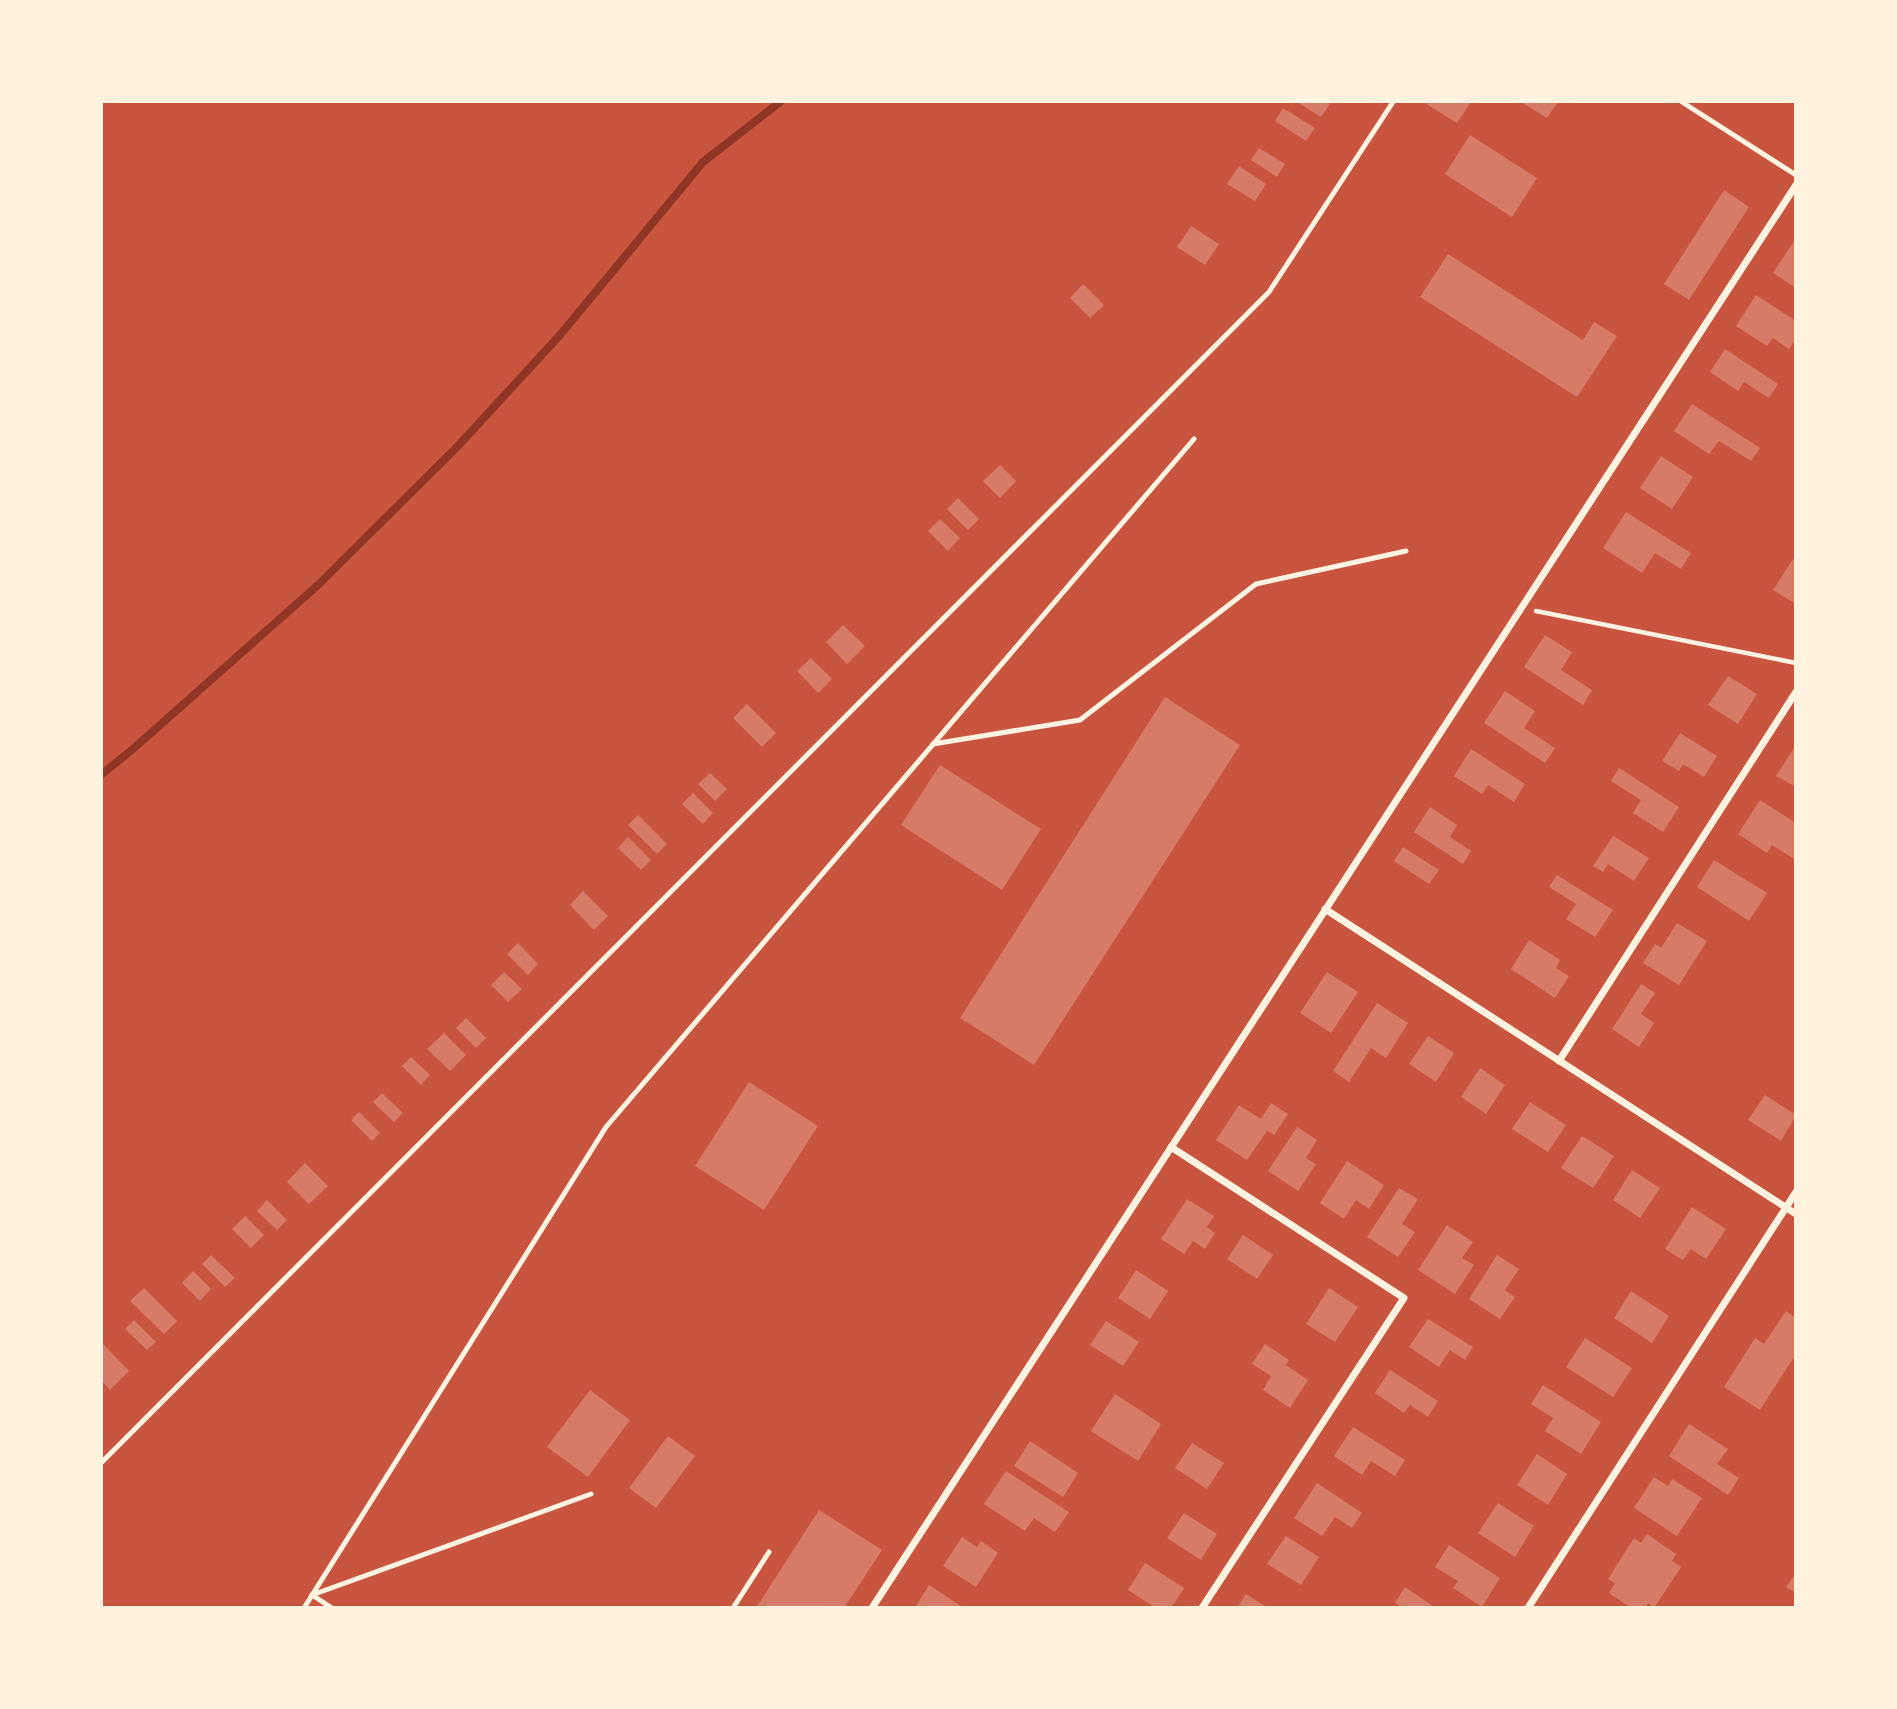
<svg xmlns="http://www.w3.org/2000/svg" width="1897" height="1709" font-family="'Fira Sans',sans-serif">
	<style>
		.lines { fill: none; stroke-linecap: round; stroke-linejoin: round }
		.stream { stroke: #8f3625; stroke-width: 8 }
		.building { fill: #d67c66 }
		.path { stroke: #fff3e0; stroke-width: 4.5 }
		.service { stroke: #fff3e0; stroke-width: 5 }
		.minor { stroke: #fff3e0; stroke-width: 7 }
	</style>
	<rect width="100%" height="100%" fill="#c8553d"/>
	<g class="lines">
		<polyline class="stream" points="102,774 133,749 318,585 458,446 560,335 703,162 780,102"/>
	</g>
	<g class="building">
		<polygon points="1297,102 1326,102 1330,104 1321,117"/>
		<polygon points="1423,102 1471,102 1457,123"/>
		<polygon points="1521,102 1558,102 1547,118"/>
		<polygon points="1283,108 1315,128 1306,141 1275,121"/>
		<polygon points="1470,135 1537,178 1512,217 1445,174"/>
		<polygon points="1259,148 1285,164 1277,177 1251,160"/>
		<polygon points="1239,166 1266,184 1255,201 1227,184"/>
		<polygon points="1724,190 1749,207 1689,300 1664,284"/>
		<polygon points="1191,226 1219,244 1205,265 1177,247"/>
		<polygon points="1796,238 1796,288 1773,273"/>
		<polygon points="1448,254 1583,340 1594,322 1617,336 1577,397 1420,297"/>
		<polygon points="1083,284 1104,305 1090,318 1070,298"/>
		<polygon points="1756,295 1796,321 1796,338 1789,349 1773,338 1767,346 1736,326"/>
		<polygon points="1725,349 1778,384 1769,398 1744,382 1738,391 1710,372"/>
		<polygon points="1692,404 1760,448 1751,461 1719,441 1709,454 1674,431"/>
		<polygon points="1661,456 1693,477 1672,509 1640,488"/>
		<polygon points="1000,465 1016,481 1000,498 983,481"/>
		<polygon points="958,498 979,519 968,530 947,509"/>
		<polygon points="1626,512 1691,553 1681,569 1655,553 1642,573 1603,548"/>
		<polygon points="940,519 960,538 948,551 928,531"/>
		<polygon points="1793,559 1796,561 1796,604 1773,590"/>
		<polygon points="843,625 865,646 847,664 826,642"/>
		<polygon points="1545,635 1572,652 1561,670 1592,690 1583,705 1524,667"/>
		<polygon points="811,658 832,679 818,693 797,671"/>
		<polygon points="1728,676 1757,694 1738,724 1708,705"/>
		<polygon points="1505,691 1535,711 1524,728 1555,748 1545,763 1484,723"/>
		<polygon points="1165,697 1240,745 1034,1065 960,1018"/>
		<polygon points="747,704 776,733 762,747 733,718"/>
		<polygon points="1680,733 1717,756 1704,777 1683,764 1679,771 1662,761"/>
		<polygon points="1796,745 1796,787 1776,776"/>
		<polygon points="1471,749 1525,784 1514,802 1488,785 1482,794 1454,776"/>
		<polygon points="940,765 1041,829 1002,890 901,825"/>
		<polygon points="1619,768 1679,807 1663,832 1633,813 1641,800 1611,781"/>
		<polygon points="710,773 727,789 715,801 698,784"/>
		<polygon points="693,793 713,813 703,824 682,804"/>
		<polygon points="1760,800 1796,823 1796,860 1772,845 1767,853 1738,834"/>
		<polygon points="1430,807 1457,825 1450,837 1471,851 1463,864 1414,832"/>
		<polygon points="638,815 667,844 657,854 628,825"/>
		<polygon points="1613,836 1649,858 1634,881 1608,864 1603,872 1593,866"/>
		<polygon points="628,837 651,860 641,870 618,848"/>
		<polygon points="1403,847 1439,870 1429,884 1394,861"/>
		<polygon points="1714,860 1767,893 1749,921 1697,887"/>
		<polygon points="1557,875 1613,910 1595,937 1566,919 1576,904 1549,887"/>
		<polygon points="583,891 608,916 594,930 570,905"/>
		<polygon points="1677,923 1707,941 1679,985 1643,963 1655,944 1661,948"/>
		<polygon points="1529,940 1560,960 1556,968 1569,976 1555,998 1511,969"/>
		<polygon points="518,943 538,964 528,975 507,954"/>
		<polygon points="504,972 522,989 508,1002 491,985"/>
		<polygon points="1327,972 1358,992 1331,1033 1300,1013"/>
		<polygon points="1641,984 1655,993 1641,1014 1654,1023 1639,1047 1612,1029"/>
		<polygon points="1377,1003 1408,1023 1386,1058 1371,1048 1349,1082 1333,1071"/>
		<polygon points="466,1018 486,1038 476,1048 456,1028"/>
		<polygon points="444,1033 466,1055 450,1071 427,1049"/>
		<polygon points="1428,1036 1454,1053 1436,1082 1409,1064"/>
		<polygon points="411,1057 430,1075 421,1085 402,1066"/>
		<polygon points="1480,1068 1505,1085 1486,1114 1461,1097"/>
		<polygon points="749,1082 818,1126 764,1210 695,1166"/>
		<polygon points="382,1093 403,1113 394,1122 373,1102"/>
		<polygon points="1765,1095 1796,1115 1781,1141 1748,1120"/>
		<polygon points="1530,1102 1566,1125 1548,1152 1512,1129"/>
		<polygon points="1271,1103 1288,1114 1274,1135 1267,1131 1247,1160 1216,1140 1239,1105 1261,1119"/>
		<polygon points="359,1112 380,1133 372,1141 351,1120"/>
		<polygon points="1297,1127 1317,1140 1306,1158 1316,1164 1298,1191 1268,1171"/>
		<polygon points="1582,1136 1614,1156 1593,1188 1561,1168"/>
		<polygon points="1347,1161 1384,1185 1369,1209 1356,1200 1344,1219 1320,1203"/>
		<polygon points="305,1163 328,1186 309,1204 287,1182"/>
		<polygon points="1632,1170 1660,1188 1640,1218 1613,1200"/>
		<polygon points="1399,1188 1418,1199 1402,1224 1415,1232 1398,1257 1367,1237"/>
		<polygon points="1187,1199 1214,1216 1207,1227 1215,1233 1205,1249 1193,1241 1184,1254 1161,1239"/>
		<polygon points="267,1200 287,1220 277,1230 257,1211"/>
		<polygon points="1692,1207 1726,1229 1706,1259 1691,1249 1683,1260 1665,1249"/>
		<polygon points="245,1216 264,1235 251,1248 232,1229"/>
		<polygon points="1447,1225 1473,1242 1462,1258 1474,1265 1455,1294 1418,1270"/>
		<polygon points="1243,1235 1273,1255 1257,1279 1227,1259"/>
		<polygon points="211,1255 235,1278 225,1287 202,1264"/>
		<polygon points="1497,1255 1519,1269 1505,1290 1515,1297 1500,1319 1469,1299"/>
		<polygon points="1136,1270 1168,1291 1150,1319 1118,1298"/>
		<polygon points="193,1271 211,1289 200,1301 182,1283"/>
		<polygon points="144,1288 177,1321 164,1334 130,1301"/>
		<polygon points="1329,1288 1358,1307 1335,1342 1306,1324"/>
		<polygon points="1631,1291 1669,1316 1652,1343 1614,1318"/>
		<polygon points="1786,1311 1796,1318 1796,1354 1760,1410 1724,1387 1755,1338 1764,1344"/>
		<polygon points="1428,1319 1473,1347 1465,1360 1450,1350 1439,1367 1409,1347"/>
		<polygon points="134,1320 156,1342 147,1350 125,1329"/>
		<polygon points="1106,1321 1139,1342 1123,1366 1090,1345"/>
		<polygon points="1585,1338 1632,1368 1613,1397 1566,1367"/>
		<polygon points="103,1344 129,1371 110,1390 102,1381"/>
		<polygon points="1265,1344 1289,1360 1286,1365 1308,1380 1290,1408 1263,1390 1271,1376 1252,1364"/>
		<polygon points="1390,1370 1438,1401 1428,1417 1410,1405 1404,1413 1375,1393"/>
		<polygon points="1543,1385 1601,1422 1581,1454 1545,1431 1553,1418 1531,1404"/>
		<polygon points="590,1390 630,1420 588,1477 547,1447"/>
		<polygon points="1115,1394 1161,1424 1138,1461 1091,1431"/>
		<polygon points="1689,1424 1728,1449 1717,1464 1739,1478 1728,1495 1669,1456"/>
		<polygon points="1353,1427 1405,1460 1395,1476 1371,1461 1362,1475 1334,1456"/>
		<polygon points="668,1436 695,1456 656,1508 629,1488"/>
		<polygon points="1030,1441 1078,1473 1063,1497 1014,1466"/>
		<polygon points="1192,1443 1224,1463 1207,1489 1175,1468"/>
		<polygon points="1537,1454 1567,1474 1548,1505 1517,1485"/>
		<polygon points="1006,1471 1069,1512 1055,1532 1034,1518 1025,1531 984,1504"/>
		<polygon points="1654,1477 1668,1486 1672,1479 1702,1498 1677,1536 1634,1508"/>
		<polygon points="1317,1483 1362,1513 1352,1528 1335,1517 1322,1536 1294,1518"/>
		<polygon points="1498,1503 1534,1526 1515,1557 1478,1533"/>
		<polygon points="819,1510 882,1550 844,1608 756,1608"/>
		<polygon points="1184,1513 1217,1534 1201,1560 1167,1538"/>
		<polygon points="1647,1534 1676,1554 1672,1561 1681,1567 1654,1608 1648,1603 1646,1608 1631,1608 1609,1593 1615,1583 1608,1579 1634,1538 1641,1543"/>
		<polygon points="1286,1536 1319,1557 1301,1585 1267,1564"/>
		<polygon points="962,1537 977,1547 981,1541 998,1553 976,1587 943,1566"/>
		<polygon points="1449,1545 1500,1578 1482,1607 1453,1588 1458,1581 1435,1567"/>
		<polygon points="1145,1563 1184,1588 1171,1608 1156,1608 1128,1590"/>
		<polygon points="1796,1573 1796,1593 1786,1587"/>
		<polygon points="929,1585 961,1606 960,1608 915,1608"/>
		<polygon points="1405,1587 1436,1608 1403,1608 1395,1603"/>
		<polygon points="1246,1594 1268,1608 1237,1608"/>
	</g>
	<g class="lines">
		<polyline class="path" points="1536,611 1796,663"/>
		<g class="service">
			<polyline points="1682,102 1796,175"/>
			<polyline points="933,744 1080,720 1256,584 1406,551"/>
			<polyline points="102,1462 1269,292 1393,102"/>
			<polyline points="312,1595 591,1494"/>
			<polyline points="312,1595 332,1608"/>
			<polyline points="304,1608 606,1127 1194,439"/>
			<polyline points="733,1608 769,1552"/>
		</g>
		<g class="minor">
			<polyline points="1325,909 1796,1214"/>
			<polyline points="1559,1061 1796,692"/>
			<polyline points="1171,1147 1404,1298 1202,1608"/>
			<polyline points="872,1608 1796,185"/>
			<polyline points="1528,1608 1796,1192"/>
		</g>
	</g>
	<rect width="1897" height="1709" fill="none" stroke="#fff3e0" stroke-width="206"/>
</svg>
